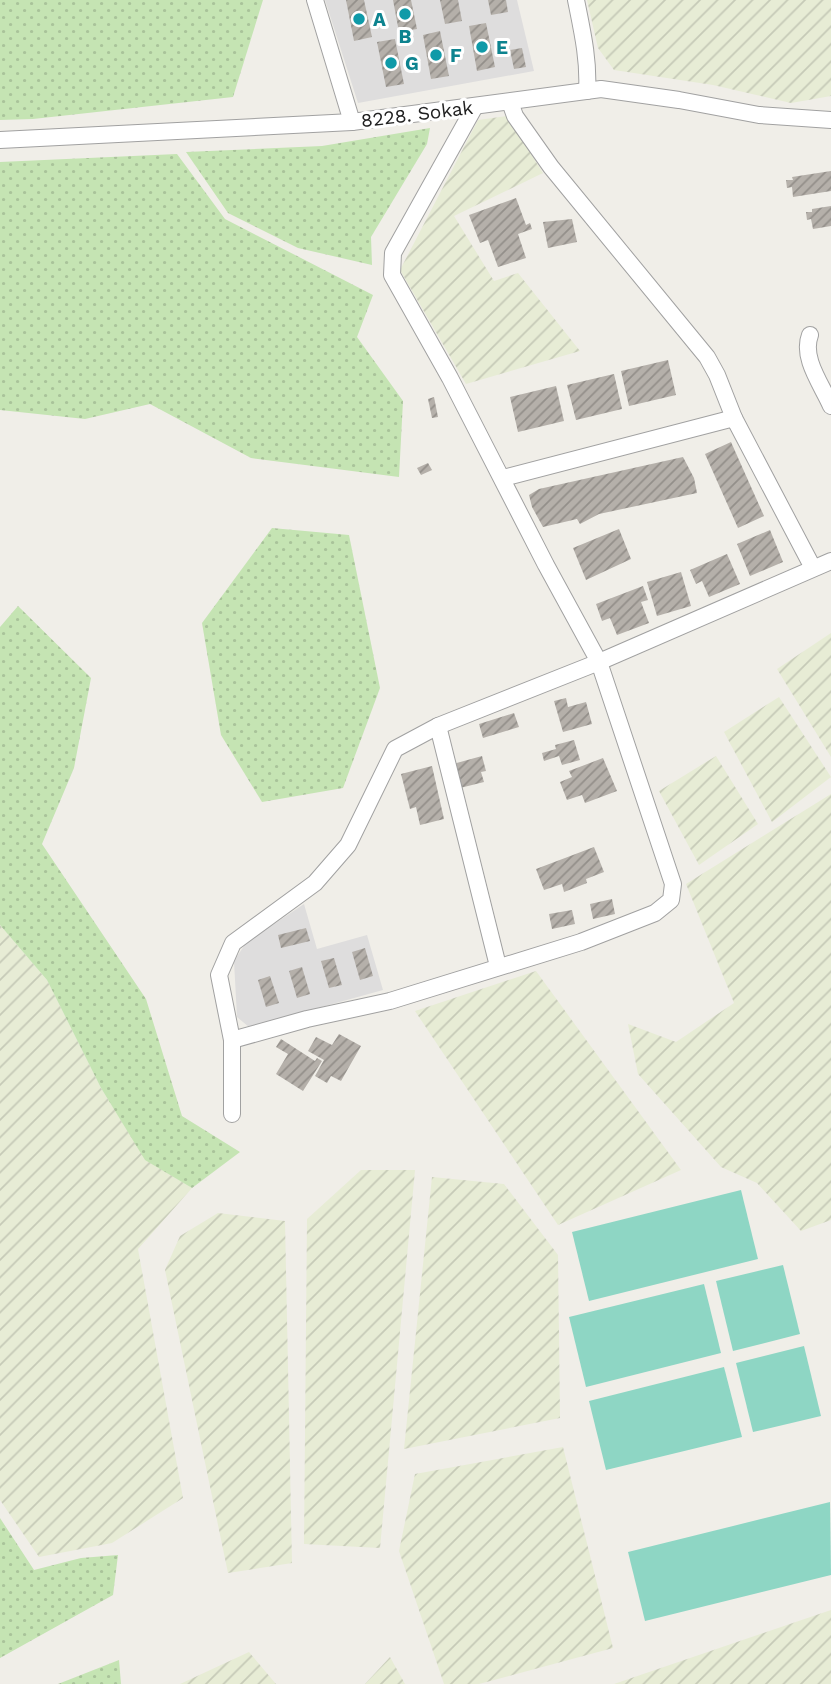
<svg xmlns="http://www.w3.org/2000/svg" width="831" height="1684" font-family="'Work Sans',sans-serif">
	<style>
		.residential { fill: #dedddd }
		.farmland { fill: url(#farmland-furrows) }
		.grass { fill: url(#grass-dots) }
		.pitch { fill: #8ed6c4 }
		.building { fill: url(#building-hatch) }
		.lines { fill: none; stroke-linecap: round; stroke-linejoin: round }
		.street-casing { stroke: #a1a1a1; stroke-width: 18 }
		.street { stroke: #fff; stroke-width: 16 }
		.culture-dot { fill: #0f9aa8; stroke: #fff; stroke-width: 2.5 }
		.labels { text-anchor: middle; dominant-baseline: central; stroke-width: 6; stroke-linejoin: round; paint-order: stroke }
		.culture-label { font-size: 19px; font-weight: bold; fill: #0d838f; stroke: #fff; text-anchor: start }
		.street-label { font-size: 19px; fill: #202020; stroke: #fff }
	</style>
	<defs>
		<pattern id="farmland-furrows" width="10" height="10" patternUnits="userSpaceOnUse" patternTransform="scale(1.75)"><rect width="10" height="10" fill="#e7ecd5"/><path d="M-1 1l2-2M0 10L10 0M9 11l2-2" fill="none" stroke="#c6cab7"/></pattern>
		<pattern id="grass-dots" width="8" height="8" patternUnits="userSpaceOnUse" patternTransform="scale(1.75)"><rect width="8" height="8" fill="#c5e4b3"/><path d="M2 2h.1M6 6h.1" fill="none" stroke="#a9c39a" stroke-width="1.8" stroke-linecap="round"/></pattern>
		<pattern id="building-hatch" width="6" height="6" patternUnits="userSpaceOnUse" patternTransform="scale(1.75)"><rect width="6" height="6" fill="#b5b0aa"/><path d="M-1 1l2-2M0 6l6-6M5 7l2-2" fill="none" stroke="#938f8a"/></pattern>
	</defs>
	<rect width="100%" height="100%" fill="#f0eee8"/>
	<g class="residential">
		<polygon points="325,0 517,0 534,71 358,103"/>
		<polygon points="304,904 317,949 367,935 383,990 249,1027 237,1017 234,961 246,943"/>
	</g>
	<g class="farmland">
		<polygon points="587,0 831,0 831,96 791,103 713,85 614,70 598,48"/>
		<polygon points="507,116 543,173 454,216 494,281 518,273 580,351 466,384 400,270 478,120"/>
		<polygon points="831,633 831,757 777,669"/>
		<polygon points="779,697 831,777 772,822 724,732"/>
		<polygon points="716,756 758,824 699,865 659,791"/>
		<polygon points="831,794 831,1220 801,1231 757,1183 721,1167 638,1074 628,1024 676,1042 734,1003 686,884"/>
		<polygon points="0,925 47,980 101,1088 145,1159 192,1188 138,1249 183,1498 112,1543 39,1557 0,1500"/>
		<polygon points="536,971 681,1170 558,1225 415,1011"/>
		<polygon points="361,1170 415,1170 380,1548 304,1544 307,1219"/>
		<polygon points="432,1177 504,1184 558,1255 560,1418 404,1449"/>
		<polygon points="218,1213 285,1221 292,1563 228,1573 165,1270 180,1236"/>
		<polygon points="563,1447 613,1648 479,1684 444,1684 399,1551 415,1474"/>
		<polygon points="831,1610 831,1684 614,1684"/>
		<polygon points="249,1652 276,1684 180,1684"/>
		<polygon points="390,1657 405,1684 365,1684"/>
	</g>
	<g class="grass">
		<polygon points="0,0 263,0 233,97 33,119 0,120"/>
		<polygon points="430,128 427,144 371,237 372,265 298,248 228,213 186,152 322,146"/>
		<polygon points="177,154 225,219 373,295 357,337 403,401 399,477 251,458 150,404 85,419 0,410 0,162"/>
		<polygon points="272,528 349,535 380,688 343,788 262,802 221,735 202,623"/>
		<polygon points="18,606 91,678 74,768 42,844 146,999 182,1116 240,1152 192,1188 145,1160 101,1088 47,980 0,925 0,627"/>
		<polygon points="0,1518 34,1570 81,1558 118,1555 113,1595 0,1658"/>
		<polygon points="119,1660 121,1684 58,1684"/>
	</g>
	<g class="pitch">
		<polygon points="741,1190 758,1259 589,1301 572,1232"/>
		<polygon points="783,1265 800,1334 733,1351 716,1281"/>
		<polygon points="704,1284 721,1353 586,1387 569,1317"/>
		<polygon points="804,1346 821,1416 753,1432 736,1363"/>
		<polygon points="724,1367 742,1437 606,1470 589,1401"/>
		<polygon points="830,1502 831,1575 645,1621 628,1552"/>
	</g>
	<g class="building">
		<polygon points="346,0 364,0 372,37 354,41"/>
		<polygon points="393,0 411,0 417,29 399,32"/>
		<polygon points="440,0 458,0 462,21 445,24"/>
		<polygon points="488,0 506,0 508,12 491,15"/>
		<polygon points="486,23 495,67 477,71 469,26"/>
		<polygon points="440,31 449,76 431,79 423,35"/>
		<polygon points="395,39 404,84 386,87 377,42"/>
		<polygon points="522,48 526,67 514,69 510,50"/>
		<polygon points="831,171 831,191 793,197 792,187 787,188 786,180 793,180 792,177"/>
		<polygon points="516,198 526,225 530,223 532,229 518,234 526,258 498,267 488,240 480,243 469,215"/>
		<polygon points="831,206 831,226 813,229 811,219 807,220 806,212 812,212 812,209"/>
		<polygon points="572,219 577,242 548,248 543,222"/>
		<polygon points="668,360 676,395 629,406 621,371"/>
		<polygon points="614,374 622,409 576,420 567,385"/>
		<polygon points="556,386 564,421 518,432 510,397"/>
		<polygon points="434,397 438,417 432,418 428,399"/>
		<polygon points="731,442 764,516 738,528 705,454"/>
		<polygon points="683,457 694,478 697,493 599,514 580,524 577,519 543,527 532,507 529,495 539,489"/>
		<polygon points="428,463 432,470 421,475 417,468"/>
		<polygon points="619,529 631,559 586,580 573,548"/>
		<polygon points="770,530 783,562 750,576 737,544"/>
		<polygon points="727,554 740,584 709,597 702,581 696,584 690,570"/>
		<polygon points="681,572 691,606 657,616 647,582"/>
		<polygon points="643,586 648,600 641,602 649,623 617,635 610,618 602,621 596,604"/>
		<polygon points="566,698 568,707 586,702 592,724 563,732 554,701"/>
		<polygon points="514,713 519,727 483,738 479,724"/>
		<polygon points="574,740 580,760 562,765 559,756 544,761 542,753 556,749 555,745"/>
		<polygon points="482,756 486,771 481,772 484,782 460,788 453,764"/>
		<polygon points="603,758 617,791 585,803 582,795 567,800 560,782 572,777 569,771"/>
		<polygon points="432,766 444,819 420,825 416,807 410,809 401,774"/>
		<polygon points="594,847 604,872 586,879 587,883 564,892 562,884 544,890 536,869"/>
		<polygon points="612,899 615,914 593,919 590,904"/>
		<polygon points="572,910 575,924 552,929 549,914"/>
		<polygon points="306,928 310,941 281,948 278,935"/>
		<polygon points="365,948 373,976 360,980 352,952"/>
		<polygon points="334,958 342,985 329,988 321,961"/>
		<polygon points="302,967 310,994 297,998 289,971"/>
		<polygon points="270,976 279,1003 266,1007 258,980"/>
		<polygon points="339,1034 361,1046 341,1081 331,1076 327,1083 315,1076 324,1060 308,1051 316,1037 332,1045"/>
		<polygon points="281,1039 315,1061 317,1058 322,1061 303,1091 276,1074 288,1054 276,1047"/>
	</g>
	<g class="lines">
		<defs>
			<g id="street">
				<polyline points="315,0 352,122"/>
				<path d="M576 0C582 30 589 60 587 91"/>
				<polyline points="510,102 515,116 551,167 707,357 717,375 734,418"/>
				<polyline points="0,140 352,122 601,89 679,100 759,115 831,120"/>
				<path d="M810 335C801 358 822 385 831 406"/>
				<polyline points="503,478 734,418 813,568"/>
				<polyline points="438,726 498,966"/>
				<polyline points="232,1040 307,1019 390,1001 581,942 655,913 671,900 673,884 599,662 546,565 450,378 392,275 393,253 474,108"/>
				<polyline points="232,1114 232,1040 219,975 233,943 315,883 348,845 395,749 438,726 599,662 831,561"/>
			</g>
		</defs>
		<use href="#street" class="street-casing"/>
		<use href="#street" class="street"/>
	</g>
	<g class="culture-dot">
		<circle cx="405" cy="14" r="7"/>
		<circle cx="359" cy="19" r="7"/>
		<circle cx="482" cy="47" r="7"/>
		<circle cx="436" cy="55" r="7"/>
		<circle cx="391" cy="63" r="7"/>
	</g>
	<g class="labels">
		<g class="culture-label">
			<text x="373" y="19">A</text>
			<text x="405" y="36" text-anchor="middle">B</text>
			<text x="496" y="47">E</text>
			<text x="450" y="55">F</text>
			<text x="405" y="63">G</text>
		</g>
		<g class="street-label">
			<text transform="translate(417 114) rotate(-7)">8228. Sokak</text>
		</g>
	</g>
</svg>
